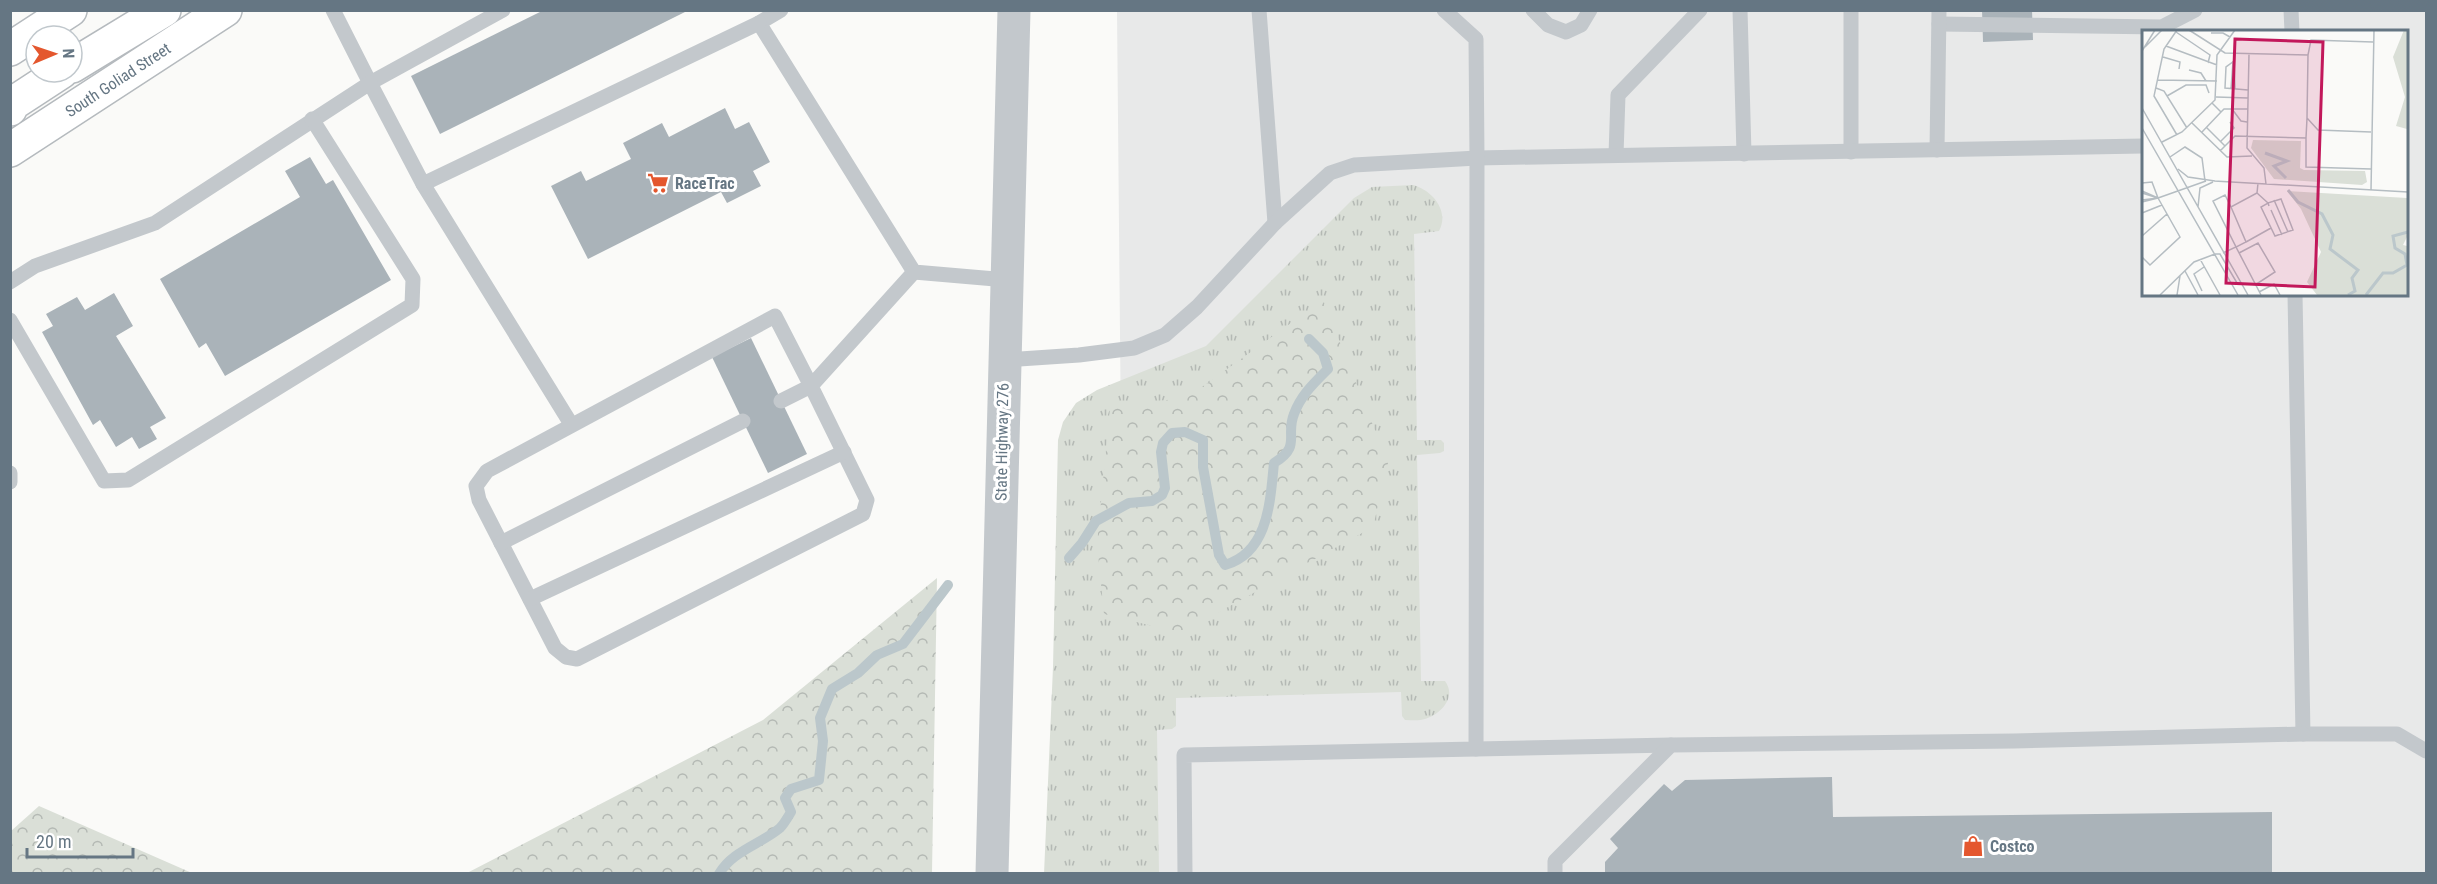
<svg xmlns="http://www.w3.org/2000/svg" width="2437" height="884" font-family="'Roboto Condensed',sans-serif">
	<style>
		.built { fill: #e8e9e9; fill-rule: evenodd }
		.grass { fill: url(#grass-tufts) }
		.forest { fill: url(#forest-crowns) }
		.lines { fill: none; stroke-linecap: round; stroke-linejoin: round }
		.stream { stroke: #bbc7cb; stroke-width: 10 }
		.building { fill: #aab3b9 }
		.primary-casing { stroke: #b5babe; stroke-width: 36 }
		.service { stroke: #c3c8cc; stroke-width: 15 }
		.tertiary { stroke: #c3c8cc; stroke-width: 33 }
		.primary { stroke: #fff; stroke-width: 33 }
		.labels { text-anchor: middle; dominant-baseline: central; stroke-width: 6; stroke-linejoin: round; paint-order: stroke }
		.street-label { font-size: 16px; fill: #657683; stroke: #fff }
		.poi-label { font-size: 16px; font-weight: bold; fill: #657683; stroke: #fff; text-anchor: start }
		.inset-river { fill: none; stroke: #bbc7cb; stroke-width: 3 }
		.inset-road { fill: none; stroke: #b5bdc2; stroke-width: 1.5 }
		.view { fill: #c2185b; fill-opacity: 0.15; stroke: #c2185b; stroke-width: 3 }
		.inset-edge { fill: none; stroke: #657683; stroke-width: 3 }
	</style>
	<defs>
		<pattern id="grass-tufts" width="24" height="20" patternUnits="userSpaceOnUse" patternTransform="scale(1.5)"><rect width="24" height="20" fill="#dadfd7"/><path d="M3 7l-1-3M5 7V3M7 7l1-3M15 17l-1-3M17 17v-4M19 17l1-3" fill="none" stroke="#b4b9b4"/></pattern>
		<pattern id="forest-crowns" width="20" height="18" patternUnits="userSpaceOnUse" patternTransform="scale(1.5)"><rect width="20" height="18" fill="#dadfd7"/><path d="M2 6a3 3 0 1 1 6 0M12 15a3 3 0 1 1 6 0" fill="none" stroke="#b4b9b4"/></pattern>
	</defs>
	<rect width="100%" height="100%" fill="#fafaf8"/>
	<path class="built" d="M1117 11H2426V873H1125ZM2143 32H2406V294H2143Z"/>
	<path class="grass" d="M1413 185C1432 190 1450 211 1439 231L1414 234 1417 440H1441L1444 443V451L1440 453 1417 455 1421 681H1445C1457 697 1441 714 1425 719 1419 721 1412 720 1405 720L1402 716 1401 692 1176 698V726L1172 729 1157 730 1159 873 1044 874 1053 667 1058 440 1063 422 1076 403 1097 390 1206 346 1354 198 1372 187Z"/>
	<g class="forest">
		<polygon points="1323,300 1388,463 1373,527 1181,633 1104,614 1097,544 1110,408 1188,397"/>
		<polygon points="937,578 932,873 467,873 763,720"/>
		<polygon points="39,806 192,873 11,873 11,831"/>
	</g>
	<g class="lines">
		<g class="stream">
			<path d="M1069 558 1082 543 1096 521 1129 503 1152 501 1162 495 1165 488 1161 452 1163 443 1172 433 1185 432 1203 440V467L1219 555 1225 565C1269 552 1270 501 1274 463 1302 446 1285 436 1294 414 1301 395 1314 383 1328 369L1323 353 1309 339"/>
			<path d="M719 874C732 851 761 844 780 828 784 824 788 817 791 812L785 798 791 789 819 780 823 741 820 718 832 689 858 673 877 655 903 644 948 585"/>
		</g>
	</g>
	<g class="building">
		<polygon points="544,10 689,10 440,134 411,76"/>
		<polygon points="1982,10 2032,10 2033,40 1983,42"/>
		<polygon points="725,108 735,129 749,122 770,162 753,171 761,186 727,203 721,192 588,259 551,186 581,171 586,181 631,159 623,143 662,123 669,137"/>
		<polygon points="310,157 326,184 333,180 391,280 225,376 206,343 199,348 160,279 300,197 285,171"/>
		<polygon points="114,293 133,326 116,336 166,418 150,427 157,439 139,449 132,437 116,447 100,420 93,425 42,332 53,326 46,314 77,297 85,310"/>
		<polygon points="751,338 807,454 768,473 712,357"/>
		<polygon points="1832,777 1833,817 2272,812 2272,874 1605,874 1605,862 1618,848 1610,839 1664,784 1672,791 1685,780"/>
	</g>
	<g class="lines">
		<defs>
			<g id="primary">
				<polyline points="10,49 70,10"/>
				<polyline points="72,66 164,10"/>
				<polyline points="10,109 12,104 61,72"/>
				<polyline points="10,150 225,10"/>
			</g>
		</defs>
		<use href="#primary" class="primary-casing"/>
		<g class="service">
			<polyline points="333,10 370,83 503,10"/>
			<polyline points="781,10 759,23 914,272 1007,280"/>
			<polyline points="1259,10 1275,223"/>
			<polyline points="1533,10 1548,25 1566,32 1581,25 1590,10"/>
			<polyline points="1740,10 1744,154"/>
			<polyline points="2291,10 2292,32"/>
			<polyline points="1939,24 2162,27 2195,10"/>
			<polyline points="1937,150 1939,10"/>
			<polyline points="1851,152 1851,10"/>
			<polyline points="1616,155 1618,95 1700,10"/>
			<polyline points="423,184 571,424"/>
			<polyline points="10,282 35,266 155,223 370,83 423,184 759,23"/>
			<polyline points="2295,294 2303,734 2397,734 2426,751"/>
			<polyline points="10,320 104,481 128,480 412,305 413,279 312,119"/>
			<polyline points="1004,360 1079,355 1134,348 1165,335 1197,307 1275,223 1330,173 1354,165 1477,158 2143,146"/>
			<polyline points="781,401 811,386 775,316 487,471 476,486 479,500 555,648 566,657 577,659 863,514 867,500 811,386 914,272"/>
			<polyline points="10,473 10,482"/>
			<polyline points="501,543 743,421"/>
			<polyline points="530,599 844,452"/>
			<polyline points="1476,749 1671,745"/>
			<polyline points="1185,874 1184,755 1476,749 1477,158 1476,39 1444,10"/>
			<polyline points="1555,874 1555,861 1671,745 2014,741 2303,734"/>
		</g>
		<polyline class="tertiary" points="992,874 1014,10"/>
		<use href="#primary" class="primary"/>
	</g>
	<defs>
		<symbol id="supermarket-bare" viewBox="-9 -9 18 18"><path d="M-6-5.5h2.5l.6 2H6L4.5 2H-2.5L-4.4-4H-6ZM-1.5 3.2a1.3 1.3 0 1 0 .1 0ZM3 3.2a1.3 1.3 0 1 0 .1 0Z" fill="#e4572e" stroke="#fff" stroke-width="2.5" paint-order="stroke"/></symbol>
		<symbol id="shop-bare" viewBox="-9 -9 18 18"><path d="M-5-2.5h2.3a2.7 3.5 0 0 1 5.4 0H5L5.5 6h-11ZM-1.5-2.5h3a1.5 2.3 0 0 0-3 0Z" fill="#e4572e" stroke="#fff" stroke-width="2.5" paint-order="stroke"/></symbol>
	</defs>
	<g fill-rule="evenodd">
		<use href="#supermarket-bare" x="643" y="168" width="30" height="30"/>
		<use href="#shop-bare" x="1958" y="831" width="30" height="30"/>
	</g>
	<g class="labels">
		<g class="street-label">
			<text transform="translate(118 80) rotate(-33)">South Goliad Street</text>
			<text transform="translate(1002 442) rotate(-89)">State Highway 276</text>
		</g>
		<g class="poi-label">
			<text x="675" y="183">RaceTrac</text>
			<text x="1990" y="846">Costco</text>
		</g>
	</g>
	<g transform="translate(2142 30)">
		<rect width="266" height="266" fill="#fafaf8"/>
		<path d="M111 110 159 111 158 138 162 140 223 141 225 152 220 155 132 149 109 118Z" fill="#dadfd7"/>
		<path d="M262 0 266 1 265 99 254 96 263 67 251 27ZM135 116 142 118 152 137 150 145 129 143 119 122ZM145 161 265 168V207L261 215 265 216V265H175L165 252 179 222 159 179Z" fill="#dadfd7"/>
		<path class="inset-river" d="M123 123 145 131 132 136 144 148M146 160 156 172 180 184 191 205 188 219 216 240 210 248 213 261 206 265M224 265 241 243H251L265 235 263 224 253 218 251 206 266 202"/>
		<path class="inset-road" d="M35 0 22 19 12 66 35 105M47 0 83 23 166 25 169 10 231 12M34 2 68 25 66 33M69 3H81L88 7M24 16 75 35M3 17 20 0M0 21 13 0M92 24V31L84 37 83 58 106 60M107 24 105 118 122 138 124 154M166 25 165 88 176 100 229 102M21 27 38 32 37 39M92 31 93 59M47 40 59 43 64 51M16 50 75 51M14 58 22 61 45 98M89 59 91 31M25 66 44 55H64L67 63M74 67 106 68M70 73 79 82 82 79H106M0 78 106 265M90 79 99 91 105 92M50 93 85 127 110 126M64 97 83 116M0 98 96 265M60 102 79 82M164 108 165 88M79 111 92 98 88 92M20 112 40 102 73 70 75 25 93 0M78 121 93 106 164 108V137L229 139M28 127 43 117 60 128 63 151M36 139 46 147 73 151M72 151 266 162M0 153 10 152 16 168 64 151M229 160 232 0M0 161 16 168 0 163M115 163 126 173 139 169 151 200 133 206 119 177 126 173 127 176M0 170 16 168 0 172M132 170 146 202M56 177 58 158 71 152M89 177 104 212 94 217 119 265M129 180 140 205M0 183 20 175M0 206 25 184M104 212 129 198M81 223 94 217 71 171 83 165 89 177 115 163 116 153M97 223 116 213 133 242 113 255M73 224H78L95 253H99M0 227 8 235 38 207 16 168M58 229 78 265M43 241 56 265M60 261 52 244 62 237M117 262 132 254 138 265M18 265 52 232 73 224M35 265 38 246"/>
		<path class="view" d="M93 9 181 12 173 257 84 253Z"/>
		<rect width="266" height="266" class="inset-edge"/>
	</g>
	<rect width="2437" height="884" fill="none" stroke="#657683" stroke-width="24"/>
	<g transform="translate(54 54) rotate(88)"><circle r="28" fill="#ffffff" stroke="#c1c8cd" stroke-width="1.5"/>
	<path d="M0-4.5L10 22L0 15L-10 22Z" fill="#e4572e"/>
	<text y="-9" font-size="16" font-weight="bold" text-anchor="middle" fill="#657683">N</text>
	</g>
	<path d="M27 848v9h106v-9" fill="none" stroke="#657683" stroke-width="3"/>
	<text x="36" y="848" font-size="18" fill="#657683" stroke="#ffffff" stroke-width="4.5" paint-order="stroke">20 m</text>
</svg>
